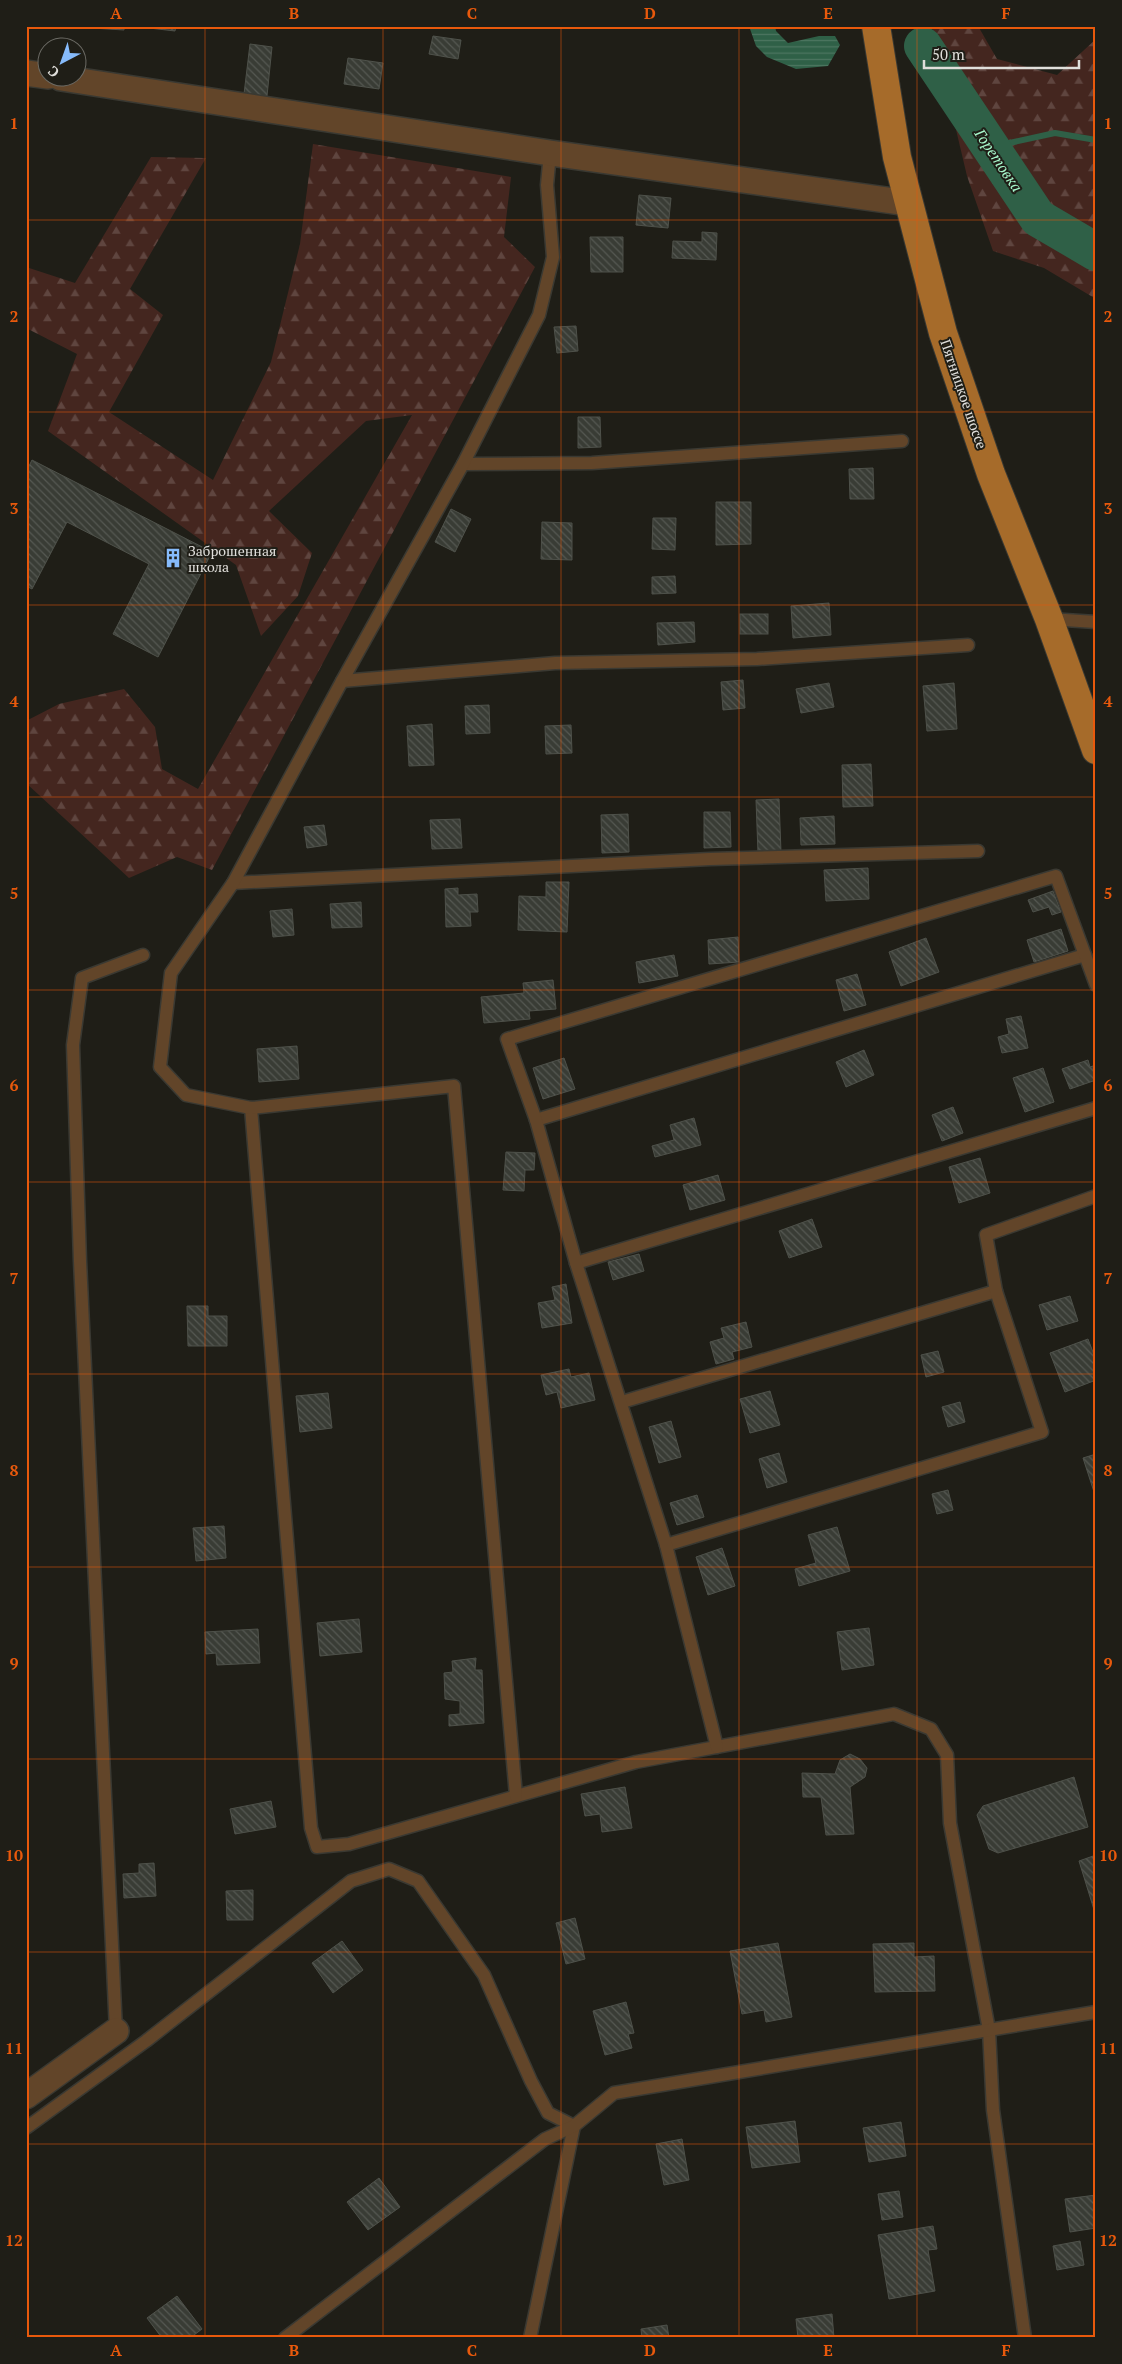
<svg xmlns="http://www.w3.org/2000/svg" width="1122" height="2364" font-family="'PT Serif',serif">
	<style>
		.forest { fill: url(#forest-firs) }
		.water { fill: url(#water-rules) }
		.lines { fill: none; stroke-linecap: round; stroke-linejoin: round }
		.stream { stroke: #2f6047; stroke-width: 6 }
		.river { stroke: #2f6047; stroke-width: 38 }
		.building { fill: url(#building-back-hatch); stroke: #4e514a }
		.lane-casing { stroke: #3a3932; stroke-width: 15 }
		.street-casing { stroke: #3a3932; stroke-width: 28 }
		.primary-casing { stroke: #3a3932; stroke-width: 30 }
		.lane { stroke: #624529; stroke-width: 12 }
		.street { stroke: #624529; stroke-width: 25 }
		.primary { stroke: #a66b2a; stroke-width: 28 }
		.grid { fill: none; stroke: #e8590c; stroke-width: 1; stroke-opacity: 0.55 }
		.labels { text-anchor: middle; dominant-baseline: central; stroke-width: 4; stroke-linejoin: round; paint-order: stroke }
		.street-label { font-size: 14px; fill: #e0dfdb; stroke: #1f1e17 }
		.poi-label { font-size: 14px; fill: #e0dfdb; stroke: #1f1e17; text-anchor: start }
		.water-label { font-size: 15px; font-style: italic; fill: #a7f7cb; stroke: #1f1e17 }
		.neatline { fill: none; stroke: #e8590c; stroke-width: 2 }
		.grid-label { font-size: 16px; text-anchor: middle; font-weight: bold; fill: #e8590c }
	</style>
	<defs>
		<pattern id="forest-firs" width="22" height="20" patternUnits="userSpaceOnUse" patternTransform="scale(1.25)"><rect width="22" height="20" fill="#44261f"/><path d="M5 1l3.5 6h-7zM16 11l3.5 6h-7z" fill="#5f453f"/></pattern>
		<pattern id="water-rules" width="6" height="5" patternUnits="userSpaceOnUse" patternTransform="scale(1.25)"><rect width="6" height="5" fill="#2f6047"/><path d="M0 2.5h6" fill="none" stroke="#4d7661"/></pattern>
		<pattern id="building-back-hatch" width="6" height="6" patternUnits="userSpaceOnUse" patternTransform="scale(1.25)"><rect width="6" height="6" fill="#393c35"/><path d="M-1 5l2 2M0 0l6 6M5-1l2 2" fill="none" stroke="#555852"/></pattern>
	</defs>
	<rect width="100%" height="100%" fill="#1f1e17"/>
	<g class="forest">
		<polygon points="930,26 978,26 997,59 1057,75 1096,39 1096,299 1044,268 993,251 967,176 945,83 941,40"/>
		<polygon points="313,144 511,177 504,237 535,267 212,870 177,857 129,878 26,783 26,721 59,704 124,689 155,727 162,769 198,789 412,415 366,421 269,511 312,553 298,596 261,636 236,565 48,431 77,354 26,328 26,267 75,283 151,157 206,158 130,289 163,315 109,412 213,480 271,362 300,244"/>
	</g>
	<polygon class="water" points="749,26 775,26 776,31 788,43 819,36 835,36 840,45 828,66 796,69 767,57 756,46"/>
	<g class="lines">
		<polyline class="stream" points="991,147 1055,133 1096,140"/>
		<polyline class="river" points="923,46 1038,218 1096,252"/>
	</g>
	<g class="building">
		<polygon points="92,26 124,26 124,30 92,28"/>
		<polygon points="150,26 176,26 175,31 149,28"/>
		<polygon points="433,36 461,40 458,59 429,54"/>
		<polygon points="250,44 272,47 267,96 244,94"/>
		<polygon points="348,58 383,63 379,89 344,84"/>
		<polygon points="639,195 671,198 668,228 636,225"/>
		<polygon points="702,232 717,233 716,260 672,258 673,241 702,242"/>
		<polygon points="590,237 623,237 623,272 591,272"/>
		<polygon points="576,326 578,351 557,353 554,327"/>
		<polygon points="578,417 600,417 601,447 578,448"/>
		<polygon points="32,460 212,552 158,657 113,634 149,564 67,522 32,589 26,586 26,472"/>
		<polygon points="873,468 874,499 850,499 849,469"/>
		<polygon points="716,502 751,502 751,544 716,545"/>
		<polygon points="451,509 471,519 455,552 435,542"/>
		<polygon points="653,518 676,518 675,550 652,549"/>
		<polygon points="542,522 572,523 572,560 541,559"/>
		<polygon points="675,576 676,593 652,594 652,577"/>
		<polygon points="829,603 831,635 793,638 791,606"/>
		<rect x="740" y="614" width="28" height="20"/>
		<polygon points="694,622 695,642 658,645 657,623"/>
		<polygon points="743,680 745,708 723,710 721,682"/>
		<polygon points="829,683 834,707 801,713 796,689"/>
		<polygon points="954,683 957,729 927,731 923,686"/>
		<polygon points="489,705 490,733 466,734 465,706"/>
		<polygon points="432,724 434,765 409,766 407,726"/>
		<polygon points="571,725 572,753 546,754 545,726"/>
		<polygon points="871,764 873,806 843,807 842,765"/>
		<polygon points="779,799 781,852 758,853 756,800"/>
		<polygon points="704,812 730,812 731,847 704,848"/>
		<polygon points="628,814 629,852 602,853 601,815"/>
		<polygon points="834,816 835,844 801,845 800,818"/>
		<polygon points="460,819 462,848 432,849 430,820"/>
		<polygon points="324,825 327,845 307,848 304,827"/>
		<polygon points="868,868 869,899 826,901 824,870"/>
		<polygon points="546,882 569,882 567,932 518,930 519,896 546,897"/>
		<polygon points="458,888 458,895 477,894 478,912 470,912 471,926 446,927 445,889"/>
		<polygon points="1053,891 1061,912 1052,915 1049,907 1033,912 1028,900"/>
		<polygon points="361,902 362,927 332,928 330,904"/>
		<polygon points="292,909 294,935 273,937 270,911"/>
		<polygon points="1061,929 1068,951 1034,962 1027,940"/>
		<polygon points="738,937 739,962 709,964 708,940"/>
		<polygon points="926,938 939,972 901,986 889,952"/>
		<polygon points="674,955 678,976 639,983 636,962"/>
		<polygon points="857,974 866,1005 844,1011 836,980"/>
		<polygon points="553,980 556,1009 529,1011 530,1019 484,1023 481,997 524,993 523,983"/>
		<polygon points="1021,1016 1028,1048 1002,1053 998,1037 1009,1034 1006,1019"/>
		<polygon points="297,1046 299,1079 259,1082 257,1049"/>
		<polygon points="864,1050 874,1075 846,1087 836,1062"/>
		<polygon points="564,1058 575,1089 543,1099 533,1068"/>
		<polygon points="1088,1060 1090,1067 1096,1065 1096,1080 1070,1089 1062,1069"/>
		<polygon points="1043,1068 1054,1102 1025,1112 1013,1078"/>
		<polygon points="953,1107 963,1133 942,1141 932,1115"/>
		<polygon points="694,1118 701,1145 655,1157 652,1146 674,1140 670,1125"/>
		<polygon points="506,1152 535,1153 534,1170 525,1170 524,1191 503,1190"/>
		<polygon points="980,1158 990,1193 959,1203 949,1167"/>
		<polygon points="718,1175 725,1200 690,1210 683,1185"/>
		<polygon points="812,1219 822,1247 789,1258 779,1231"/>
		<polygon points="639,1254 644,1271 613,1280 608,1262"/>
		<polygon points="566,1284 572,1323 542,1328 538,1303 555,1300 552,1287"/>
		<polygon points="1070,1296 1078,1321 1047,1330 1039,1305"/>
		<polygon points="187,1306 208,1306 208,1316 227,1316 227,1346 188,1346"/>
		<polygon points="746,1322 752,1347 732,1352 734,1359 716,1364 710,1342 724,1338 721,1328"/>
		<polygon points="1088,1339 1096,1360 1096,1380 1065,1392 1050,1353"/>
		<polygon points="938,1351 944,1372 926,1377 921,1355"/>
		<polygon points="569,1369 571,1377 589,1373 595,1400 561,1408 557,1392 546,1395 541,1375"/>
		<polygon points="770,1391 780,1425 750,1433 740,1399"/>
		<polygon points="328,1393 332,1428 300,1432 296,1396"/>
		<polygon points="960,1402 965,1422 948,1427 942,1407"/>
		<polygon points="671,1421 681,1457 659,1463 649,1427"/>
		<polygon points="779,1453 787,1482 767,1488 759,1459"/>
		<polygon points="1096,1454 1096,1498 1083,1458"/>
		<polygon points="948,1490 953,1510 937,1514 932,1494"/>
		<polygon points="697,1495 704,1517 677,1525 670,1503"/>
		<polygon points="224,1526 226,1558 196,1561 193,1528"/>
		<polygon points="837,1527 850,1571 799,1586 795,1569 816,1563 808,1535"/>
		<polygon points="722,1548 735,1586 708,1595 696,1557"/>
		<polygon points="359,1619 362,1652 320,1656 317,1623"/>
		<polygon points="869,1628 874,1665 842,1670 837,1632"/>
		<polygon points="258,1629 260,1663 217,1665 216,1653 206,1654 205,1632"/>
		<polygon points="476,1658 475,1670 482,1670 484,1723 449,1726 449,1715 460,1714 460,1701 445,1699 444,1673 453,1672 452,1661"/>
		<polygon points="850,1754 860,1759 867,1768 865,1777 850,1787 854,1834 826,1835 821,1797 803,1797 802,1773 835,1774 840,1760"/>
		<polygon points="1074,1777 1088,1827 998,1853 989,1849 977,1815 983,1806"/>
		<polygon points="625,1787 632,1828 602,1832 600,1814 585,1816 581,1794"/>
		<polygon points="271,1801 276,1827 235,1834 230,1809"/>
		<polygon points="1096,1855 1096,1913 1095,1913 1079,1861"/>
		<polygon points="154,1863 156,1896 124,1898 123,1874 139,1873 139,1864"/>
		<polygon points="253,1890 253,1920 227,1920 226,1891"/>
		<polygon points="575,1918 585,1959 566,1964 556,1923"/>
		<polygon points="342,1941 363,1970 333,1993 312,1963"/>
		<polygon points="778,1943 792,2017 766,2022 764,2010 742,2014 730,1951"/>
		<polygon points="914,1943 914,1957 934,1956 935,1991 875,1992 873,1944"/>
		<polygon points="626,2002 634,2033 628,2034 632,2048 605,2055 593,2011"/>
		<polygon points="795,2121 800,2162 752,2168 746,2127"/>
		<polygon points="901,2122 906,2156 869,2162 863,2128"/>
		<polygon points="682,2139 689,2180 664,2185 656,2144"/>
		<polygon points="379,2178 400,2207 368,2230 347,2202"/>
		<polygon points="899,2191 903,2217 882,2220 878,2194"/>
		<polygon points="1096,2195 1096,2228 1070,2232 1065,2199"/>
		<polygon points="933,2226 937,2249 928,2250 935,2291 889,2299 878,2235"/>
		<polygon points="1080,2241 1084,2265 1057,2270 1053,2246"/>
		<polygon points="177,2296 202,2329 190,2338 162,2338 147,2318"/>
		<polygon points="832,2314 834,2338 798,2338 796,2319"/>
		<polygon points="667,2325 669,2338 642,2338 641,2329"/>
	</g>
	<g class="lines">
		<defs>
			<g id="lane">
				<polyline points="463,464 592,463 902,441"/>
				<polyline points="1049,619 1096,622"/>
				<polyline points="342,681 555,663 757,659 968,645"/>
				<polyline points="233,883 710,859 978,851"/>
				<polyline points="251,1108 311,1828 317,1847 349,1844 636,1762 894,1714 931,1729 947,1755 950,1823 989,2030 993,2110 1025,2338"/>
				<polyline points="536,1120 1085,955"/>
				<polyline points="576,1263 1096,1108"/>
				<polyline points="622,1402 996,1291"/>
				<polyline points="666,1545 1042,1432 996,1291 986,1235 1096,1196"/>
				<polyline points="717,1747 666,1545 576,1263 536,1120 507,1039 1056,876 1096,985"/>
				<polyline points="516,1796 454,1086 251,1108 186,1095 160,1067 171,973 233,883 342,681 463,464 539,315 553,257 547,185 550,153"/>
				<polyline points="116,2031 80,1261 73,1045 82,978 143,955"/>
				<polyline points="26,2128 146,2041 351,1881 389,1869 418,1881 484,1975 531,2081 548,2113 574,2126 530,2338"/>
				<polyline points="285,2338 545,2139 574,2126 614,2093 1096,2012"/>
			</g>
			<g id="street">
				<polyline points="26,73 48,76"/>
				<polyline points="61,78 550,153 908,203"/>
				<polyline points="26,2096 116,2031"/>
			</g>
			<polyline id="primary" points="876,26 897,157 943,333 991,474 1049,619 1096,750"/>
		</defs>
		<use href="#lane" class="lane-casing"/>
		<use href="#street" class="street-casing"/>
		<use href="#primary" class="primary-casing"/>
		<use href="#lane" class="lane"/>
		<use href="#street" class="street"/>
		<use href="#primary" class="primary"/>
	</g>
	<path class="grid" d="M205 26V2338M383 26V2338M561 26V2338M739 26V2338M917 26V2338M26 220H1096M26 412H1096M26 605H1096M26 797H1096M26 990H1096M26 1182H1096M26 1374H1096M26 1567H1096M26 1759H1096M26 1952H1096M26 2144H1096"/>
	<defs>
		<symbol id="building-bare" viewBox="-9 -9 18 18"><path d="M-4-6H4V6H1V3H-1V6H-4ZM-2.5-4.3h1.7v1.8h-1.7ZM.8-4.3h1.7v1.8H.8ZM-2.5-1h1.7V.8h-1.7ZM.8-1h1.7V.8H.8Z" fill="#86bbfb" stroke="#1f1e17" stroke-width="2.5" paint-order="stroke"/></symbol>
	</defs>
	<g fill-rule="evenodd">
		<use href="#building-bare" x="159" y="544" width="28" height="28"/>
	</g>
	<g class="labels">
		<g class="street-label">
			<text transform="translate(964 394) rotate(71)">Пятницкое шоссе</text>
		</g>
		<g class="poi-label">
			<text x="188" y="550">Заброшенная<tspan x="188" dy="16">школа</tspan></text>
		</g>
		<g class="water-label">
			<text transform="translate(999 160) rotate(56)">Горетовка</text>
		</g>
	</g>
	<rect width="1122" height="2364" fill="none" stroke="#1f1e17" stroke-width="55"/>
	<g transform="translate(62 62) rotate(221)"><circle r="24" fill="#1f1e17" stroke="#6c6b65"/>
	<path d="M0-4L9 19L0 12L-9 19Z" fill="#86bbfb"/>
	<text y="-8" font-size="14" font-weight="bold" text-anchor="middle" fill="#e0dfdb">С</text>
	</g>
	<path d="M924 60v8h155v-8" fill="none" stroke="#e0dfdb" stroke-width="2.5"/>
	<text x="932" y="60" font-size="15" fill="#e0dfdb" stroke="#1f1e17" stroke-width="4" paint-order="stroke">50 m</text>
	<rect x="28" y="28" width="1066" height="2308" class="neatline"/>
	<g class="grid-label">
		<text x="116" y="19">A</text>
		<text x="294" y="19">B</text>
		<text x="472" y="19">C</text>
		<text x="650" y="19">D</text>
		<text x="828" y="19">E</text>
		<text x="1006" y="19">F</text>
		<text x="14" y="129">1</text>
		<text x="1108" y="129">1</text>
		<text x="14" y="322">2</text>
		<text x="1108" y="322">2</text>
		<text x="14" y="514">3</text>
		<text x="1108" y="514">3</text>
		<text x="14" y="707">4</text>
		<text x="1108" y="707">4</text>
		<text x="14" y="899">5</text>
		<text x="1108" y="899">5</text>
		<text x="14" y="1091">6</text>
		<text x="1108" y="1091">6</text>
		<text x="14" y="1284">7</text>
		<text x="1108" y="1284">7</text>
		<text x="14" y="1476">8</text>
		<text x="1108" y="1476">8</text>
		<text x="14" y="1669">9</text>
		<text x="1108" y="1669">9</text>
		<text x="14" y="1861">10</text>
		<text x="1108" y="1861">10</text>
		<text x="14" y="2054">11</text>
		<text x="1108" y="2054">11</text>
		<text x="14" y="2246">12</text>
		<text x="1108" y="2246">12</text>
		<text x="116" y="2356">A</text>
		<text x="294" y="2356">B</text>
		<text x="472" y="2356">C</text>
		<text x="650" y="2356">D</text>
		<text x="828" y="2356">E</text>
		<text x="1006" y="2356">F</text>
	</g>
</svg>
